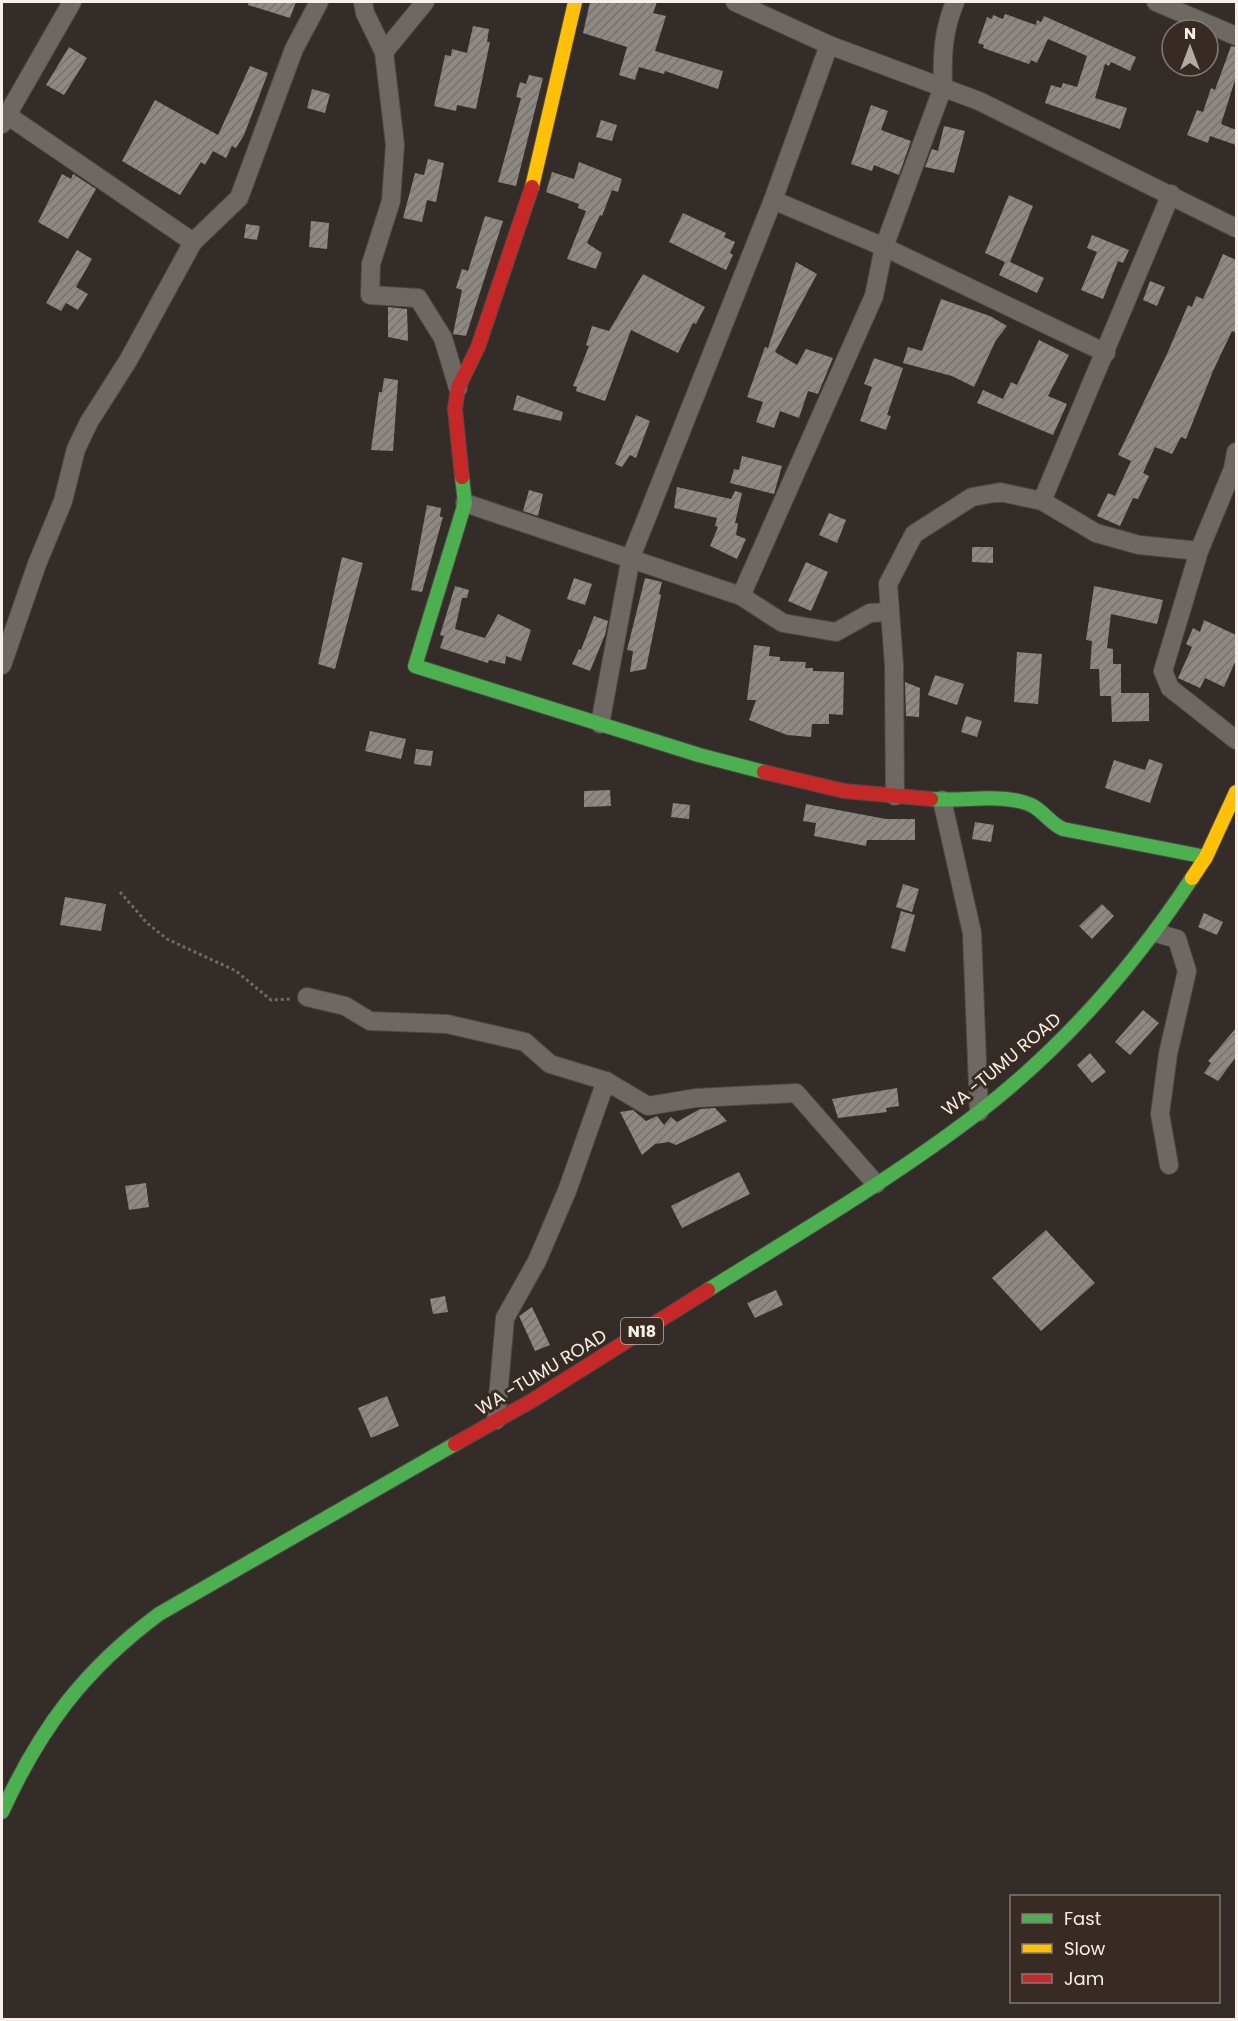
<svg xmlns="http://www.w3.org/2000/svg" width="1238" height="2021" font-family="Poppins,sans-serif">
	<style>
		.building { fill: url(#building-hatch) }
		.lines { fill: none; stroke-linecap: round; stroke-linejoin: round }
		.street-casing { stroke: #4f4945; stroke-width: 20 }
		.fast-casing { stroke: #4f4945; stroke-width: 16 }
		.slow-casing { stroke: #4f4945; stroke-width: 16 }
		.jam-casing { stroke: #4f4945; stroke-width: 16 }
		.path { stroke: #706a67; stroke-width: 3; stroke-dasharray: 3 3; stroke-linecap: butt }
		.street { stroke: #6e6864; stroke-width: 18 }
		.fast { stroke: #4caf50; stroke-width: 14 }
		.slow { stroke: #ffc107; stroke-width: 14 }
		.jam { stroke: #c62828; stroke-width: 14 }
		.labels { text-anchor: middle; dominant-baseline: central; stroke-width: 6; stroke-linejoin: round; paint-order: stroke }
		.shield { fill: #382b23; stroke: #beb4ae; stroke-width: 1.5 }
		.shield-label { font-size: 16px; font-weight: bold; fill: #f8efea }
		.street-label { font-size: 18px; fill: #f8efea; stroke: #382b23 }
	</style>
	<defs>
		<pattern id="building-hatch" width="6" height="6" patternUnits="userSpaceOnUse" patternTransform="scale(1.5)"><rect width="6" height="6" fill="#8e8883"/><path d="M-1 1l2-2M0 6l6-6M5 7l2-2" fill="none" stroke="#76726e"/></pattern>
	</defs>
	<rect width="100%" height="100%" fill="#332c28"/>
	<g class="building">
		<polygon points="248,2 296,2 290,18 248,5"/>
		<polygon points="590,2 657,2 653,13 666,16 655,51 723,71 718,89 665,71 664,74 639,67 635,80 619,75 627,47 583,33"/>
		<polygon points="1005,14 1036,25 1037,20 1041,22 1044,16 1136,57 1130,71 1111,62 1109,66 1105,64 1095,98 1127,108 1120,129 1045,103 1051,85 1061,88 1063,83 1077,87 1087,56 1048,39 1037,63 1031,60 1029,64 983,48 984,45 978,43 987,17 992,19 993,15 1003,19"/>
		<polygon points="473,26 489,29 487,42 490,42 476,109 457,105 456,111 434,106 445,55 451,56 452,49 467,53"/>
		<polygon points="1231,46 1236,47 1236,77 1221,124 1236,130 1236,145 1210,136 1208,143 1187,135 1197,110 1203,112 1211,88 1215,90"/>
		<polygon points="69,47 87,58 64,95 46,85"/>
		<polygon points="250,66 268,73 244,135 236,148 232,146 226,158 213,151 205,165 201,162 180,195 122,161 155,100 218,135"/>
		<polygon points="529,75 543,78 516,186 498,182 521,98 516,97 520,82 526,84"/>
		<polygon points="312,89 330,94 325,113 307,108"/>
		<polygon points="871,105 888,111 881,130 911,141 899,175 874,165 872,171 851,164"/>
		<polygon points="601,120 617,125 612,141 596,137"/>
		<polygon points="944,126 965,131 954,173 925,167 932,149 938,151"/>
		<polygon points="428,159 444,163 436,202 427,200 422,222 403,218 415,173 424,175"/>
		<polygon points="579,162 622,179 618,192 612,190 602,216 600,215 587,243 602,253 596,269 567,259 586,211 578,208 579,204 546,192 552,172 574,179"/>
		<polygon points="62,174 71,179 73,174 96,189 68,239 38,222"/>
		<polygon points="1009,195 1033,206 1010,262 1044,278 1037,293 999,275 1005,262 985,253"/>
		<polygon points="683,213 726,233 724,237 735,242 730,253 733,255 726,270 669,242"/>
		<polygon points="485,216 503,221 466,336 453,334 462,290 456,288 462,269 468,271"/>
		<polygon points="311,221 329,223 327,249 309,247"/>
		<polygon points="246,224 260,226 257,240 244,238"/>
		<polygon points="1092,235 1129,250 1123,263 1118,261 1103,299 1081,290 1097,252 1087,248"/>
		<polygon points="77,250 92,259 76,287 88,294 78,310 66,303 61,311 46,303"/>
		<polygon points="1223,254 1236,260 1236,333 1232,331 1213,371 1186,439 1181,437 1172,454 1155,447 1143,473 1149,476 1138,499 1133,498 1120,526 1097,516 1108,493 1115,496 1131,461 1118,455 1167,354 1188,305 1192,307 1196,296 1203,299"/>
		<polygon points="796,262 817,274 775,352 797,365 806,349 833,358 818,394 808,391 799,418 780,411 774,428 756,422 763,402 747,397 765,347 768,348"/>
		<polygon points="643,274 705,307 696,324 693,323 678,353 631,330 605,401 576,391 577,387 573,386 589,346 586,345 592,326 609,331"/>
		<polygon points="1150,281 1165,287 1157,306 1143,300"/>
		<polygon points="941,299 990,316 1007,326 996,340 974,387 952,376 903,363 908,347 922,351"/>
		<polygon points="388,307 407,309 408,341 388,337"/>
		<polygon points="1039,340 1069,355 1048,396 1067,404 1053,435 977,403 983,390 1003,399 1011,382 1017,385"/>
		<polygon points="874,358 903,368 887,415 891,416 886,430 860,421 872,387 864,384"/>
		<polygon points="384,378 398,380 393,451 371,450 379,392 382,392"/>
		<polygon points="517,395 563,412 561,421 513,410"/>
		<polygon points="636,415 650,421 636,458 630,455 622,467 615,464"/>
		<polygon points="742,456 782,466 774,494 730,483 734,469 739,470"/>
		<polygon points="677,487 731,499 735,491 742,493 735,523 738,523 736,535 746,539 737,559 710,546 718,527 715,526 717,518 674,508"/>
		<polygon points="529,490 543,494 538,516 523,511"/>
		<polygon points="427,505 441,508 440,517 443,517 422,592 411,590"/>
		<polygon points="829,513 846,520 837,543 819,535"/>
		<polygon points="972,547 993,547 993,563 972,562"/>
		<polygon points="342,557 363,563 335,669 318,664"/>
		<polygon points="806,562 828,572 811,611 788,601"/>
		<polygon points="574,578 592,584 585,605 567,599"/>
		<polygon points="645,578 662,582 659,594 661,595 646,669 630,672 633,651 627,650"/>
		<polygon points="455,586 469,590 467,598 462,598 455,629 485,638 498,614 531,630 521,661 506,656 505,664 489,660 488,663 440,648 444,636 440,635"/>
		<polygon points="1094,586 1163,600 1157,624 1111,614 1107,648 1113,649 1113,664 1121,664 1121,693 1149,693 1149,721 1112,722 1111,696 1100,696 1099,669 1090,669 1092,641 1086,640"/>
		<polygon points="594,616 608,621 605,635 590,671 572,664 579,649 581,650"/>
		<polygon points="1204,620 1236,635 1236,660 1224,687 1205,678 1200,688 1178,678 1192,647 1186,644 1193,628 1200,632"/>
		<polygon points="754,645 770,647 769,656 780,657 780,661 806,662 805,668 813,668 813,671 844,672 843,715 829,714 829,724 812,724 811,737 787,735 749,720 756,700 747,700"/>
		<polygon points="1017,652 1042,654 1038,704 1014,702"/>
		<polygon points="935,675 964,684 957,705 928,695"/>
		<polygon points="905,682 920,688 919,717 906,716"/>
		<polygon points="966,716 982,721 977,737 961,732"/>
		<polygon points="370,731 406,739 401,759 365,751"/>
		<polygon points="416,749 433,751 431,766 414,764"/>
		<polygon points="1149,759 1163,764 1150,803 1105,788 1114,760 1145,770"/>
		<polygon points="610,790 611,806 584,807 584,791"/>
		<polygon points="673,803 690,805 689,819 671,817"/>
		<polygon points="806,804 886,819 915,819 915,840 867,840 866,846 814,836 816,823 803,821"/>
		<polygon points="975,822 994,825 991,842 972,839"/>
		<polygon points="903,884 919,889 912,912 896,907"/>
		<polygon points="65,897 106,904 101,931 60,925"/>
		<polygon points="1102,904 1114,916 1092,939 1079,926"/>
		<polygon points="901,911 915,915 905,952 891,948"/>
		<polygon points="1204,913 1223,922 1217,935 1198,927"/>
		<polygon points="1143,1010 1159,1023 1130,1055 1115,1042"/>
		<polygon points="1236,1028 1236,1057 1218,1081 1204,1073 1211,1063 1208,1061"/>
		<polygon points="1090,1053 1106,1072 1092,1083 1077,1065"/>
		<polygon points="897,1088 899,1106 886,1108 887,1112 838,1118 832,1099"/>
		<polygon points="715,1108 727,1121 676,1145 669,1142 655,1144 642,1155 620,1112 633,1110 646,1121 657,1116 664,1125 671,1117 677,1122 700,1109"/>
		<polygon points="739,1172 750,1194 682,1228 671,1206"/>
		<polygon points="146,1183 149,1207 129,1210 125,1186"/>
		<polygon points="1046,1230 1095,1283 1041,1331 992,1278"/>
		<polygon points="776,1290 783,1305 755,1318 747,1303"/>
		<polygon points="445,1296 448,1312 433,1314 430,1299"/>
		<polygon points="532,1307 550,1345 535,1351 519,1316"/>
		<polygon points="387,1396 399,1426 371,1438 358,1408"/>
	</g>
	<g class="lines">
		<defs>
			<g id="street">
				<polyline points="363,2 365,13 384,52 395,145 391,201 371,264 370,295 418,298 443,338 458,388"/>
				<polyline points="735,2 829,45 979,101 1236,228"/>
				<polyline points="1156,2 1236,36"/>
				<polyline points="384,52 425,2"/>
				<polyline points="7,115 193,242"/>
				<polyline points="2,124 72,2"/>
				<polyline points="773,200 884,247 1106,353"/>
				<polyline points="1236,452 1233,469 1199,551 1163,671 1170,688 1236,740"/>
				<polyline points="1042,501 1171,194"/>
				<polyline points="465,503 741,596 783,623 836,632 870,613 889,612"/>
				<path d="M741 596 874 296 884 247 943 87C942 56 943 31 955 2"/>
				<polyline points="2,665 37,564 63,501 76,449 89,422 129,359 193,242 239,198 294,49 319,2"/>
				<polyline points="600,724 631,557 773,200 829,45"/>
				<polyline points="895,796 894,665 888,584 914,534 972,497 1000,492 1042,501 1096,533 1139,545 1199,551"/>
				<polyline points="942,800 972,933 979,1112"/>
				<polyline points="1156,933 1177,939 1187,971 1168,1054 1160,1114 1169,1165"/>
				<polyline points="307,997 345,1006 370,1021 447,1024 525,1042 550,1064 606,1081 648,1106 696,1098 796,1093 876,1184"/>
				<polyline points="496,1420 505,1318 537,1261 567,1191 606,1081"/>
			</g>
			<g id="fast">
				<polyline points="462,477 465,503 415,666 699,755 764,772"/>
				<path d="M931 799C964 802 1005 792 1033 806 1044 812 1051 824 1063 829L1206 857"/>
				<path d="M708 1290C799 1233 893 1178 978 1113 1062 1048 1134 966 1192 878"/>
				<path d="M2 1812C41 1727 84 1670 159 1614L455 1444"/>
			</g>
			<g id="slow">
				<polyline points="532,187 575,2"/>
				<polyline points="1192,878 1206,857 1236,792"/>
			</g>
			<g id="jam">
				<polyline points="462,477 455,409 458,388 478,347 532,187"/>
				<polyline points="764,772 844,791 931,799"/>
				<polyline points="455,1444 533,1400 708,1290"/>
			</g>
		</defs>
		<use href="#street" class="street-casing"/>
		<use href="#fast" class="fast-casing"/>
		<use href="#slow" class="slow-casing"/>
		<use href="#jam" class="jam-casing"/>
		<polyline class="path" points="120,892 147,923 167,939 236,971 271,1000 291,999"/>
		<use href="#street" class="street"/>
		<use href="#fast" class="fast"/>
		<use href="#slow" class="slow"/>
		<use href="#jam" class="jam"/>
	</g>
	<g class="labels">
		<rect class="shield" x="621" y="1318" width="42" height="26" rx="4.5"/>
		<g class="shield-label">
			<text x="642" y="1331">N18</text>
		</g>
		<g class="street-label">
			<text transform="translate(1001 1064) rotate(-40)">WA -TUMU ROAD</text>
			<text transform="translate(541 1372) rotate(-31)">WA -TUMU ROAD</text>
		</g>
	</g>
	<rect width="1238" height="2021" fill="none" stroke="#f8efea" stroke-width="6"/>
	<rect x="1010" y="1895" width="210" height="108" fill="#382b23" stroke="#857973" stroke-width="1.5"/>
	<rect x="1022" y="1914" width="30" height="9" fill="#4caf50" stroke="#857973" stroke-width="1.5"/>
	<text x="1064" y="1925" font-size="18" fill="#f8efea">Fast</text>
	<rect x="1022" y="1944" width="30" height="9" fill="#ffc107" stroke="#857973" stroke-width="1.5"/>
	<text x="1064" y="1955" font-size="18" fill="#f8efea">Slow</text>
	<rect x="1022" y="1974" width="30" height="9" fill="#c62828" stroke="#857973" stroke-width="1.5"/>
	<text x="1064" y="1985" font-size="18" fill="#f8efea">Jam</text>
	<g transform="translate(1190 48)"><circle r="28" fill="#382b23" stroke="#857973" stroke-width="1.5"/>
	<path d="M0-4.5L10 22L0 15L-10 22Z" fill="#b3aba6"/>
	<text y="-9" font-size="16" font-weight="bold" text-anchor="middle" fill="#f8efea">N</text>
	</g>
</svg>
